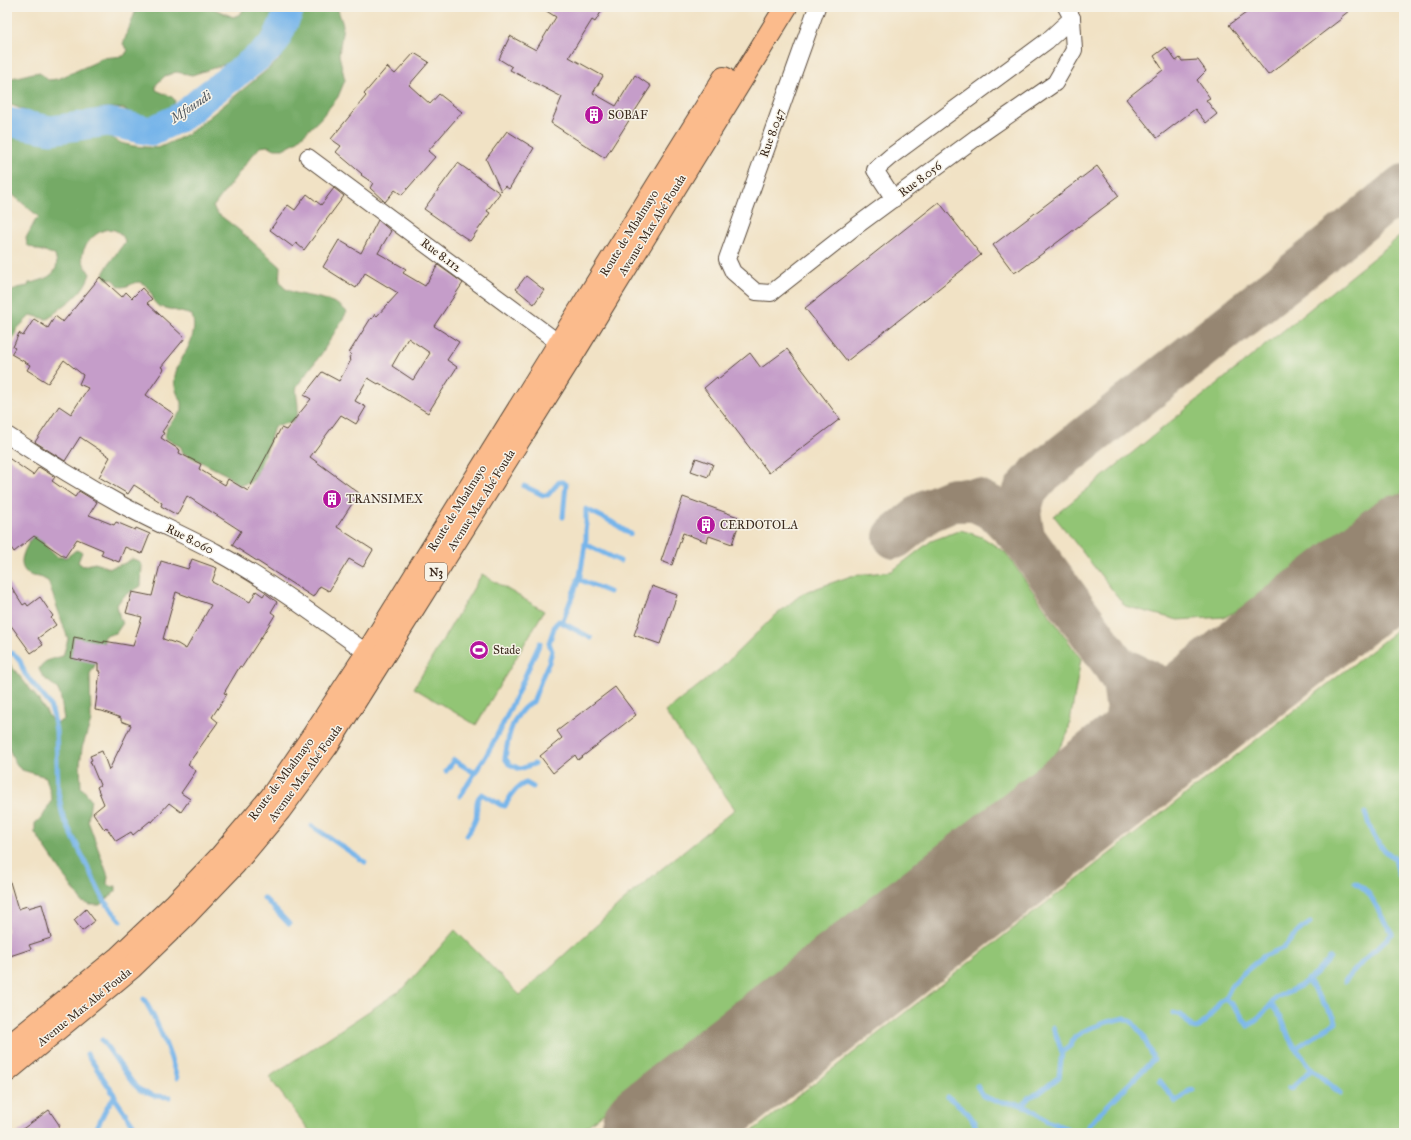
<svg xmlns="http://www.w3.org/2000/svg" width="1411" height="1140" font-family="'IM FELL Great Primer',serif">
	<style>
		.green { fill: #92c575; stroke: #66784a }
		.forest { fill: #75aa66; stroke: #586a42 }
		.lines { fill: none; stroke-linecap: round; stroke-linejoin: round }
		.stream { stroke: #77b5ea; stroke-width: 5 }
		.river { stroke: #77b5ea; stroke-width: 29 }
		.taxiway { stroke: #968672; stroke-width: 44 }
		.runway { stroke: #968672; stroke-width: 110 }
		.building { fill: #c59dc9; fill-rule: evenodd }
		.minor-casing { stroke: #564637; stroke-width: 18 }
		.highway-casing { stroke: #564637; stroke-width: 24 }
		.minor { stroke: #fff; stroke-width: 16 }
		.highway { stroke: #fbbb8c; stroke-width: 22 }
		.labels { text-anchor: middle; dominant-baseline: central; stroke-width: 3; stroke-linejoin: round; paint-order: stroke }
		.shield { fill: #f7f3e8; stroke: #73665b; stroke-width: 1 }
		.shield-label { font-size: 11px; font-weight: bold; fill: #3b2a1e }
		.poi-label { font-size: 12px; fill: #3b2a1e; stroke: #f7f3e8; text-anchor: start }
		.street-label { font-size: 12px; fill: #3b2a1e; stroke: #f7f3e8 }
		.water-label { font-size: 13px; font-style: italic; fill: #4d545b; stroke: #f7f3e8 }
	</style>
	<rect width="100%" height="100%" fill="#f7f3e8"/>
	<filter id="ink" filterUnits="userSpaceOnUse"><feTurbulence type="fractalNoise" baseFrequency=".025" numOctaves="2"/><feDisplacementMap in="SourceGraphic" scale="8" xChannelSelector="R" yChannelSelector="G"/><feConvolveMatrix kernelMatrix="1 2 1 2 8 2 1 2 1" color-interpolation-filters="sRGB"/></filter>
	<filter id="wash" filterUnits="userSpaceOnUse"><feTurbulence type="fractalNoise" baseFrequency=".012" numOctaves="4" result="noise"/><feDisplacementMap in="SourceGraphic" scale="16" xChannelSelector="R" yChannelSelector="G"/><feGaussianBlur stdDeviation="0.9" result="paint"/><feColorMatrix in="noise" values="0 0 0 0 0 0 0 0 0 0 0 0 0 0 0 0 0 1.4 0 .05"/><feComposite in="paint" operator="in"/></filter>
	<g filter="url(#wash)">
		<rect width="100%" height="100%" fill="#f1e2c5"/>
		<g class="green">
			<polygon points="1404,233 1404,491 1289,581 1225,617 1178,620 1125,606 1054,516"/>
			<polygon points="961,530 982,537 1005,552 1081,659 1068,733 1047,769 578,1133 311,1133 269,1077 404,988 455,930 520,995 632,893 735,809 665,712 721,668 771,619 803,593 851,576 892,571 931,541"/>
			<polygon points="482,574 544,611 476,725 414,688"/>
			<polygon points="1404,625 1404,1124 1393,1133 750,1133"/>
		</g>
		<g class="forest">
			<path d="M137 7H210L233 17 238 15 242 12 244 7H279L259 41 226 64 192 75 176 72 165 76 156 85V90L172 97 175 100 173 110 153 122 134 115 124 109 115 108H105L45 120C32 116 21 107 7 104V79H8C14 77 19 77 25 75 37 72 38 70 48 80L58 79 96 62 101 58 124 56 128 50 123 44Z"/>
			<path d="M302 7H337L343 25 339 55 345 80 338 97 320 119 296 142 283 149H275L268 146 260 147 251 157 213 207 217 213 239 230 280 266C280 270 279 277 280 281 281 284 284 288 286 289 303 299 331 294 347 312L322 353 297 386C294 397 304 412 292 421 287 425 280 423 274 427L268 446 255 478 249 483 239 485 225 474 183 453 181 447 165 438 167 427 182 411V402C157 366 203 352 192 315L158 306C152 301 153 293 148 288 137 276 134 286 122 287 118 287 118 284 115 281 113 279 109 279 106 279L103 274 110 262 125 242C124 237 122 235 118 232 104 222 83 242 82 257 82 262 87 269 90 274 82 297 65 303 48 319H45L31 315 16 330 15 337 11 341H7V295L17 288 28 286 29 283C44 281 64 273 54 254L38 250 27 245 26 238 35 221 39 217 7 190V123L17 126 27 134 40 138 69 136 78 138 96 133 105 134 121 143 133 146 158 148 178 139 192 131 279 60Z"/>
			<path d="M40 532 43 543 57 557H67L76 550 82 552 78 562 83 566 95 563 109 568 123 564 132 559 137 560 142 565 141 586C129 594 126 591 117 605L120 619 123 623 116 633 105 636 99 658 90 674 91 721 82 748 80 765 81 787 91 799 88 821 108 876 107 884 110 887 116 886V891L100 905H90L82 902 35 833V823L42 818 52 799 46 777 22 770 17 766 7 745V658L8 662 35 695 53 722H59L64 719C62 710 62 697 58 690 51 681 43 681 39 669 44 659 53 659 63 656L68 639 48 581C45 580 42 577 39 577 36 576 33 577 30 575 13 565 27 546 34 534Z"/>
		</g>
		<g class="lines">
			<g class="stream">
				<polyline points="7,193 8,192"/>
				<polyline points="7,239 8,236"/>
				<polyline points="524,486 543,495 548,495 559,482 563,482 566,484 563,517"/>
				<polyline points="585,544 620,561"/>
				<polyline points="578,579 609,592"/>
				<polyline points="562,623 580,576 586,539 586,509 612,522 630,534"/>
				<polyline points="7,654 11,653 15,655 20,661 25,674 49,703 53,714 56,731 58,792 63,817 105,902 121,921"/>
				<path d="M534 764 520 769 509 764 505 758C508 739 510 723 523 709 526 706 530 703 533 702L543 675 549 662 552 651 549 643 555 625 559 621 591 638"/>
				<polyline points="446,771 454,760 475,773"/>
				<polyline points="460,796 486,756 504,722 540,643"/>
				<polyline points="1365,813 1372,833 1380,846 1395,859 1399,874 1404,884"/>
				<polyline points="312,826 365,862"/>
				<path d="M467 835C470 830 474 824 476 818 478 810 474 800 482 794L501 805 505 806C510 797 516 786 526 783L533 787"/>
				<polyline points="264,898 289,924"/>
				<path d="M1345 981 1367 957 1393 933C1378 918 1376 892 1355 883"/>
				<path d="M144 999C159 1024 169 1050 177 1078"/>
				<polyline points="1225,999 1236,1008 1248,1026 1264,1013 1277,997 1300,986 1315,974 1330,958"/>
				<polyline points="1271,1004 1281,1017 1289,1038 1295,1047 1312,1069 1340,1093"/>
				<polyline points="1173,1013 1181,1015 1192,1027 1195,1028 1199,1027 1206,1021 1221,1001 1225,999 1231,987 1241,975 1264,956 1283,948 1301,929 1310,923"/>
				<polyline points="102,1040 132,1082 140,1090 155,1096 170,1097"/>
				<polyline points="1296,1048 1336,1022 1334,1017 1307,980"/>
				<polyline points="1062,1052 1070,1046 1075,1037 1086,1030 1107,1022 1125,1018 1132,1022 1142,1034 1154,1059 1097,1116 1083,1133"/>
				<polyline points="87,1054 115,1096"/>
				<polyline points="1160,1081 1176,1102 1189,1091 1193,1090"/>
				<polyline points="977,1086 983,1096 995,1101 1018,1104 1030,1108 1047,1121 1066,1128 1072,1133"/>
				<polyline points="1289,1088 1292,1088 1312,1069"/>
				<path d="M948 1097C963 1108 973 1114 978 1133"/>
				<polyline points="1023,1106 1029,1097 1039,1093 1059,1077 1062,1052 1053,1027"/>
				<polyline points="94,1133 107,1107 114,1097 139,1133"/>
			</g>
			<polyline class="river" points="7,122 51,130 108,122 151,131 183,116 204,98 266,51 275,42 291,7"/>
			<g class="taxiway">
				<polyline points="895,537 927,511 953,500 975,500 996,510 1023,538 1112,661 1124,681 1128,711 1124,736 1104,784"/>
				<polyline points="1023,538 1019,512 1025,491 1038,476 1320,254 1404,186"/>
				<polyline points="1115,666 1160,688 1188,692 1231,685"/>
			</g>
			<polyline class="runway" points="655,1133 1013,856 1404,549"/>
		</g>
		<g id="blocks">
			<g class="building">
				<polygon points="540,7 604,7 595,22 592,20 569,57 603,76 593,93 616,106 635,75 651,86 605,158 551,123 562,97 510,70 512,67 499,59 510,36 536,50 556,17"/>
				<polygon points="1241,7 1354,7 1340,18 1341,19 1268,75 1229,25 1246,13"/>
				<polygon points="1166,47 1176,61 1180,58 1182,61 1198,60 1206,71 1197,80 1210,98 1206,100 1217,114 1206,123 1195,109 1157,138 1126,99 1163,70 1154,56"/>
				<polygon points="414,53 429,62 409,85 430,104 439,94 462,112 428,151 435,157 402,195 395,190 385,202 370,188 373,183 361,175 362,174 336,152 341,146 331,139 366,96 364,94 387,67 395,74"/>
				<polygon points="507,131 534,148 509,189 505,186 501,191 486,159"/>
				<polygon points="458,163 500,193 487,211 490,213 470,241 424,209"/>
				<polygon points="1097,166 1119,196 1019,271 1019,270 1014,273 993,245"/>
				<polygon points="334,188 344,196 304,250 296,243 293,247 270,230 288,205 295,210 307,194 321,205"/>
				<polygon points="939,202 981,255 847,361 805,308"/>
				<path d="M378 220 391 231 378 253 406 269 403 273 425 286 438 265 463 283 434 326 459 342 447 360 457 367 428 413 379 383 378 384 368 378 355 401 366 407 356 424 341 415 310 457 359 493 337 527 373 550 363 567 349 559 329 591 320 586 313 597 232 545 241 531 187 496 177 515 161 506 162 503 134 485 128 494 99 477 110 457 80 437 65 461 35 442 59 406 71 414 88 388 79 384 83 375 64 360 48 383 27 370 30 365 11 354 15 348 13 347 19 333 23 336 34 319 48 328 55 316 63 322 100 277 122 297 126 292 132 298 142 288 152 299 147 303 185 338 161 367 164 369 146 395 174 414 162 432 164 433 161 438 180 450 179 453 201 464 199 469 225 485 228 479 248 491 281 428 286 430 311 399 304 395 322 372 339 381 351 360 349 358 351 354 349 353 371 318 372 319 375 314 377 316 398 293 365 273 356 288 323 267 339 240 361 253ZM408 338 430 353 413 380 392 366Z"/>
				<polygon points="526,276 544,290 534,304 516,289"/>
				<polygon points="787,349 840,419 769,473 704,388 717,377 718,379 750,353 761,368"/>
				<polygon points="7,457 33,475 39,467 55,477 52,481 75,497 79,491 97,502 89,515 114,525 116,522 135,530 136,528 150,534 142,554 125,547 119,562 101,555 103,550 77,539 65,557 34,536 14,552 7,542"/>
				<polygon points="696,458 713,464 708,477 691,471"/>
				<polygon points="683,497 741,518 732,544 709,536 707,542 683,533 672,565 661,561"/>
				<path d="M192 559 217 568 212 582 250 602 256 591 263 596 265 593 277 602 271 612 275 615 264 633 242 667 240 666 224 693 227 694 212 717 218 722 188 764 196 771 181 793 190 799 181 812 169 803 152 822 150 821 133 835 131 832 116 841 106 827 104 829 93 813 104 804 97 787 100 785 90 761 92 760 90 756 102 751 109 770 131 725 121 721V718L102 711 95 710 100 671H98V664L71 658 74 637 104 643V641L133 646 142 617 126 613 132 592 152 596 161 561 188 569ZM176 592 211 605 186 649 178 644 163 639Z"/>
				<polygon points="7,580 23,605 26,603 28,606 40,597 53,616 51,618 56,625 38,638 43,645 31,653 7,620"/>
				<polygon points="652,586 677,595 660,644 634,635"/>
				<polygon points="615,687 636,715 578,760 575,755 553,773 540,756 562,738 557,731"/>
				<polygon points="10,882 18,909 27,906 28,908 42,904 51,938 29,945 31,949 7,957 7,883"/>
				<polygon points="86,909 95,921 82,931 74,920"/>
				<polygon points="49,1110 60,1126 51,1133 17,1133"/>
			</g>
		</g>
	</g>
	<g filter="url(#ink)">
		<use href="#blocks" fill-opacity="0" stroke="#564637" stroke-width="1"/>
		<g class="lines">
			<defs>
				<g id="minor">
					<polyline points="817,7 727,259 733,272 756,292 771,293 855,227 977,137 1055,83 1074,50 1072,18 1066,7"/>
					<polyline points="308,157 567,349"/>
					<polyline points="894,199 875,170 890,157 1047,41 1072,18"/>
					<path d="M7 435C45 460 84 484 124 506 154 522 186 536 216 552 269 581 318 617 367 653"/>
				</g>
				<g id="highway">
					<polyline points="7,1048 119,957 174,905 220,857 271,797 314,734 367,653 724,78"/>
					<polyline points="7,1071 131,968 188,913 234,865 280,810 327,746 573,354 786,7"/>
				</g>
			</defs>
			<use href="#minor" class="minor-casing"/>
			<use href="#highway" class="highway-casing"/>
			<use href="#minor" class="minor"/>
			<use href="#highway" class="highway"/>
		</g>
	</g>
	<defs>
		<symbol id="building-disc" viewBox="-11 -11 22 22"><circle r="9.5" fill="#b5179e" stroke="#f7f3e8"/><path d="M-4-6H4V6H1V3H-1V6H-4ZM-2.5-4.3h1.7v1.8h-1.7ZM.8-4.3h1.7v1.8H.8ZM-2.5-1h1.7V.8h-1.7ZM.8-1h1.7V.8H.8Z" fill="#fff"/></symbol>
		<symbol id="stadium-disc" viewBox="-11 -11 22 22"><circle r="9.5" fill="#b5179e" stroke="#f7f3e8"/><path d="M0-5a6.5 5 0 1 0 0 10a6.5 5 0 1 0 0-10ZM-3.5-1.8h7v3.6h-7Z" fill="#fff"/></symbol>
	</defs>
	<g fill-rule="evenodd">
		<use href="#building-disc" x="583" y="104" width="22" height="22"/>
		<use href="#building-disc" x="321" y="488" width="22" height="22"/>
		<use href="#building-disc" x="695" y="514" width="22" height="22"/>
		<use href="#stadium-disc" x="468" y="639" width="22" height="22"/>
	</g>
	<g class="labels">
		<rect class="shield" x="425" y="563" width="22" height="18" rx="3"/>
		<g class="shield-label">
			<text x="436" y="572">N3</text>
		</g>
		<g class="poi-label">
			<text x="608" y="115">SOBAF</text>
			<text x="346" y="499">TRANSIMEX</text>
			<text x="720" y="525">CERDOTOLA</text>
			<text x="493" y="650">Stade</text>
		</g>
		<g class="street-label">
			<text transform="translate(772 133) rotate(-70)">Rue 8.047</text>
			<text transform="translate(920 179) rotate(-37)">Rue 8.056</text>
			<text transform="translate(652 225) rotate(-58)">Avenue Max Abé Fouda</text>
			<text transform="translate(629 233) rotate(-58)">Route de Mbalmayo</text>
			<text transform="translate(441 255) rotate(37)">Rue 8.112</text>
			<text transform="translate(481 500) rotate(-58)">Avenue Max Abé Fouda</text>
			<text transform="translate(457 508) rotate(-58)">Route de Mbalmayo</text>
			<text transform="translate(190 539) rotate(27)">Rue 8.060</text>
			<text transform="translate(305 773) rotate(-54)">Avenue Max Abé Fouda</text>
			<text transform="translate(281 779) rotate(-53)">Route de Mbalmayo</text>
			<text transform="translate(84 1007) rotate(-39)">Avenue Max Abé Fouda</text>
		</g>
		<g class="water-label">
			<text transform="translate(191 107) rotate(-34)">Mfoundi</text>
		</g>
	</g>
	<rect width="1411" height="1140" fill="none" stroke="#f7f3e8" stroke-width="24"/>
</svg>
